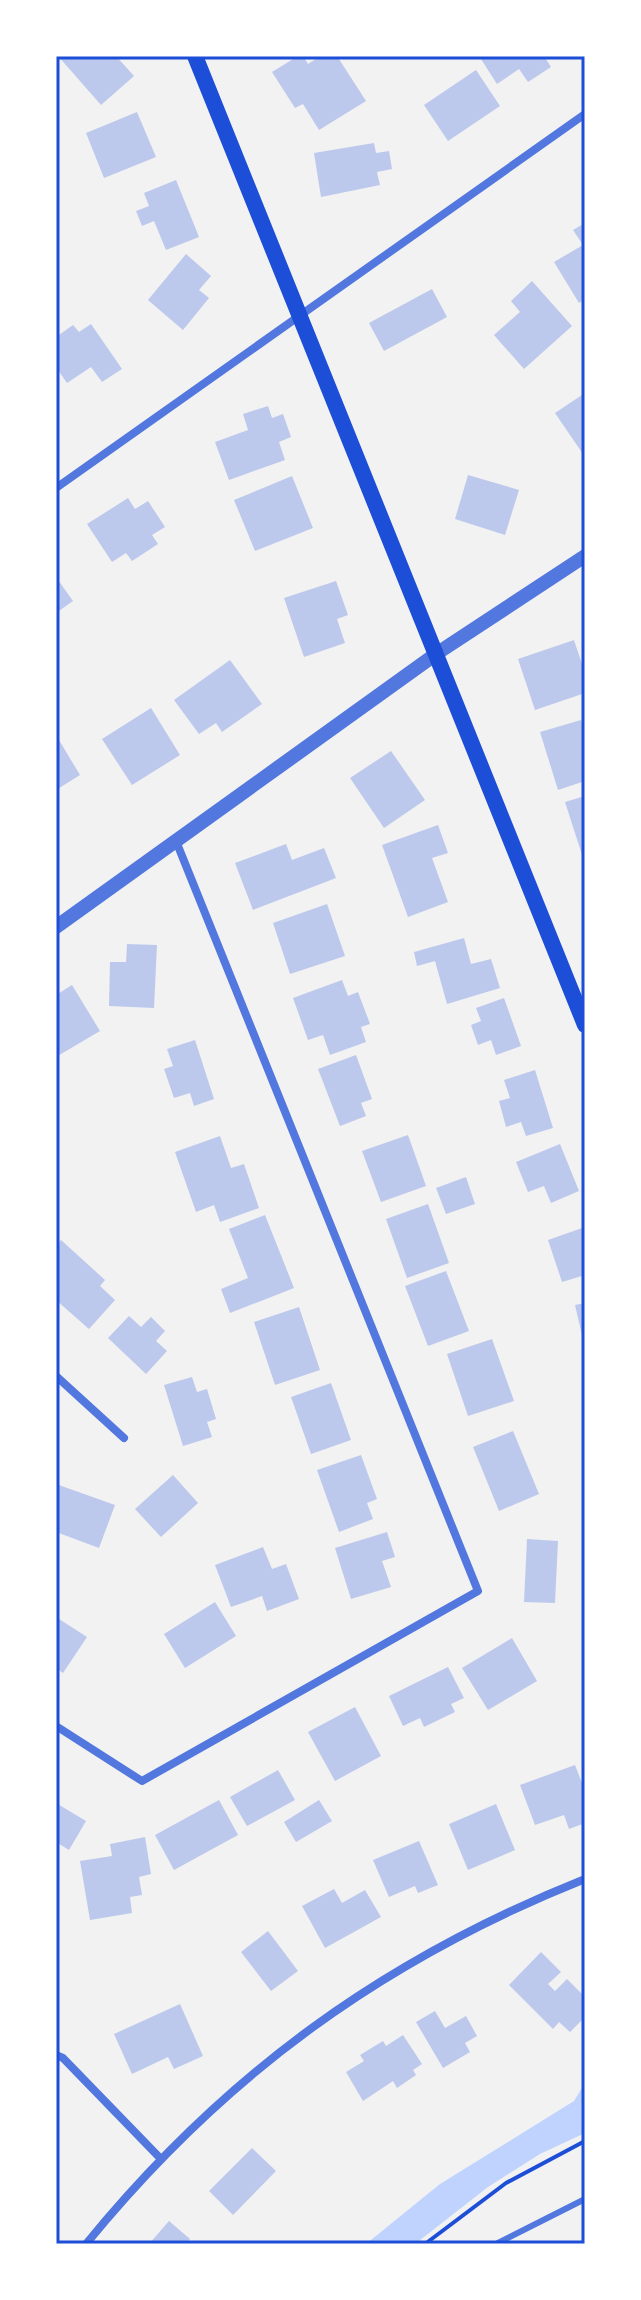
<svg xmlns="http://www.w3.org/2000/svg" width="641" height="2300" font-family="Bitter,serif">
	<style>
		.water { fill: #bfd3fe }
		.building { fill: #bdc9ec }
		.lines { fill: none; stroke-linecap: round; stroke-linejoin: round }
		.path { stroke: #1d4ed8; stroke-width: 4 }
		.service { stroke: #5277de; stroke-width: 6 }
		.minor { stroke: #5277de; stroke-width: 8 }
		.tertiary { stroke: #5277de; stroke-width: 14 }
		.secondary { stroke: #1d4ed8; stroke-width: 16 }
		.neatline { fill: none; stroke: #1d4ed8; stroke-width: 3 }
	</style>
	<rect width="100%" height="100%" fill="#f2f2f2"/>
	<polygon class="water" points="585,2083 585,2133 540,2154 488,2187 415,2244 366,2244 440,2184 574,2101"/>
	<g class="building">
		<polygon points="58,56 116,56 134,76 101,105"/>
		<polygon points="298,56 303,56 308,64 321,56 337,56 366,101 319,130 303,104 295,108 272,72"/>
		<polygon points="479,56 544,56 551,67 528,82 519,69 497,84"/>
		<polygon points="476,70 500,106 448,141 424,105"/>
		<polygon points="137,112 156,157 104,178 86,133"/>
		<polygon points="374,143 376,153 389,151 392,169 377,172 380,185 321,197 314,153"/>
		<polygon points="176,180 199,237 166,250 154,221 142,226 136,211 149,206 144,193"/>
		<polygon points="585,223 585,299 579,303 554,262 583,245 573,230"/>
		<polygon points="186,254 211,276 199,290 209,298 183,330 148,300"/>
		<polygon points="532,281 572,326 524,369 494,335 520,312 511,301"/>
		<polygon points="432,289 447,317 384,351 369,323"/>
		<polygon points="91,324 122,369 102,382 91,367 67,383 56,367 56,337 73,325 79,332"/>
		<polygon points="585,393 585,457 555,413"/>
		<polygon points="268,406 272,418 283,414 291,437 279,442 285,460 229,480 215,442 248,430 243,414"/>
		<polygon points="468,475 519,490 505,535 455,519"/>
		<polygon points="292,476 313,528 255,551 234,500"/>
		<polygon points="128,498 135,509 148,501 165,527 152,535 158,544 132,561 126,553 112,562 87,524"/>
		<polygon points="56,577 73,601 56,613"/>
		<polygon points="336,581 348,615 337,619 345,643 304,657 284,598"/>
		<polygon points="574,640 585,673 585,693 535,710 518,659"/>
		<polygon points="230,660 262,704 222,732 216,723 199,734 174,700"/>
		<polygon points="151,708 180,755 132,785 102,739"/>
		<polygon points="581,720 585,734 585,781 558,790 540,732"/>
		<polygon points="56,735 80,775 56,790"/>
		<polygon points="391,751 425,800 384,828 350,778"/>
		<polygon points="585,796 585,861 584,861 565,802"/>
		<polygon points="438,825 448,853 432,858 448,902 408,917 382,845"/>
		<polygon points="286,844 292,860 324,848 336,878 253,910 235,863"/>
		<polygon points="327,904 345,956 290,974 273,923"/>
		<polygon points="464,938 471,964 491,959 500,988 447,1004 435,961 417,966 414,952"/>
		<polygon points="127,944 157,945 154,1008 109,1006 110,962 126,962"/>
		<polygon points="342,980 348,996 358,992 370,1024 361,1027 366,1042 330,1055 323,1035 308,1040 293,998"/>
		<polygon points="72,985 100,1031 56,1057 56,995"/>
		<polygon points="504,998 521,1046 496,1055 491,1040 478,1045 471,1025 481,1021 476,1008"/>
		<polygon points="195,1040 214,1099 194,1106 190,1093 174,1098 164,1069 173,1066 167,1049"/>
		<polygon points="356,1055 372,1099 361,1103 366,1116 340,1126 318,1069"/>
		<polygon points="535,1070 553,1128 526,1136 521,1122 506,1127 499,1101 510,1098 504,1080"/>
		<polygon points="408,1135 426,1186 381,1202 362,1151"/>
		<polygon points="220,1136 231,1168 244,1164 259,1208 220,1222 214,1205 196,1212 175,1152"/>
		<polygon points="560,1144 579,1191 551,1203 544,1186 528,1192 516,1162"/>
		<polygon points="466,1177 475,1204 446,1214 436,1188"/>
		<polygon points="428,1204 449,1263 407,1278 386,1219"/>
		<polygon points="265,1215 294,1288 230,1313 221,1289 248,1278 229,1229"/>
		<polygon points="585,1227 585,1275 562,1282 548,1240"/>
		<polygon points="61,1240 105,1280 100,1286 115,1300 89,1329 56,1300 56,1246"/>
		<polygon points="446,1271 469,1331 428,1346 405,1286"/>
		<polygon points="585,1303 585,1344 584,1344 575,1305"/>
		<polygon points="299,1307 320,1370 275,1385 254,1322"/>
		<polygon points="129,1316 141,1327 151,1317 165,1331 156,1341 167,1351 146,1374 108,1338"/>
		<polygon points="492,1339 514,1401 468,1416 447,1354"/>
		<polygon points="192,1377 197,1392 207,1389 216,1419 207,1422 212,1437 183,1446 164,1385"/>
		<polygon points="331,1383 351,1440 311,1454 291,1397"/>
		<polygon points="513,1431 539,1494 499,1511 473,1447"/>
		<polygon points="361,1455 377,1499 367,1503 373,1519 339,1532 317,1470"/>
		<polygon points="173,1475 198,1503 161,1537 135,1509"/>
		<polygon points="56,1484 115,1505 99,1548 56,1532"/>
		<polygon points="387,1532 395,1557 382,1561 391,1587 351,1599 335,1548"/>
		<polygon points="527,1539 558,1541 555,1603 524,1602"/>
		<polygon points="263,1547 272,1569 286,1564 299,1599 267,1611 262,1596 231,1607 215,1565"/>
		<polygon points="215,1602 236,1636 185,1668 164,1634"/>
		<polygon points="56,1617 87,1637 63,1673 56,1668"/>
		<polygon points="512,1638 537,1681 488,1710 462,1668"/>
		<polygon points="448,1667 464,1698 451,1704 455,1712 424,1727 420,1718 403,1726 389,1696"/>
		<polygon points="355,1707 381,1756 335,1781 308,1732"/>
		<polygon points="575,1765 585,1791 585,1823 569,1829 564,1815 535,1825 520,1785"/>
		<polygon points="278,1770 295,1800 247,1826 230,1797"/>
		<polygon points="219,1800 238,1835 174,1870 155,1835"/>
		<polygon points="319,1800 332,1821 296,1842 284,1822"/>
		<polygon points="56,1803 86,1821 69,1850 56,1842"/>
		<polygon points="496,1804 515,1850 468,1870 449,1824"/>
		<polygon points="145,1837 151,1874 139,1877 142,1895 130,1897 132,1913 90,1920 80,1861 112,1856 110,1844"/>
		<polygon points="419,1841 438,1885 418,1893 415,1886 389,1897 373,1860"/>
		<polygon points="334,1889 342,1903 365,1890 381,1917 325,1948 302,1906"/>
		<polygon points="268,1931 298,1971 271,1991 241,1952"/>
		<polygon points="541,1952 561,1972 548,1984 555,1991 567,1979 584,1996 585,2017 570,2032 559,2022 553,2029 509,1985"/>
		<polygon points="180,2004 203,2056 174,2069 168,2057 132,2074 114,2034"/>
		<polygon points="435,2011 445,2028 466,2016 477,2036 465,2043 470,2052 443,2068 416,2022"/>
		<polygon points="403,2035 422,2064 413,2070 416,2075 397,2088 393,2081 363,2101 346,2072 364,2061 360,2055 383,2041 386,2046"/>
		<polygon points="252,2148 276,2171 233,2215 209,2191"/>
		<polygon points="169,2221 190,2239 186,2244 149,2244"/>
	</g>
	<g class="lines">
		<polyline class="path" points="425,2244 506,2183 585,2141"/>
		<polyline class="service" points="496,2244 585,2199"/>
		<g class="minor">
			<polyline points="56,488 585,114"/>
			<polyline points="56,1376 124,1438"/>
			<polyline points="56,1726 142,1781 478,1591 176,841"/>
			<polyline points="56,2055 63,2058 160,2158"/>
			<path d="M86 2244C224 2075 382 1960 585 1879"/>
		</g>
		<polyline class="tertiary" points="56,927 436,654 585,556"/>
		<polyline class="secondary" points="195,56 585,1025"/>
	</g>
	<rect width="641" height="2300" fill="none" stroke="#ffffff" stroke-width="116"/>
	<rect x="58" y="58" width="525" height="2184" class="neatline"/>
</svg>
